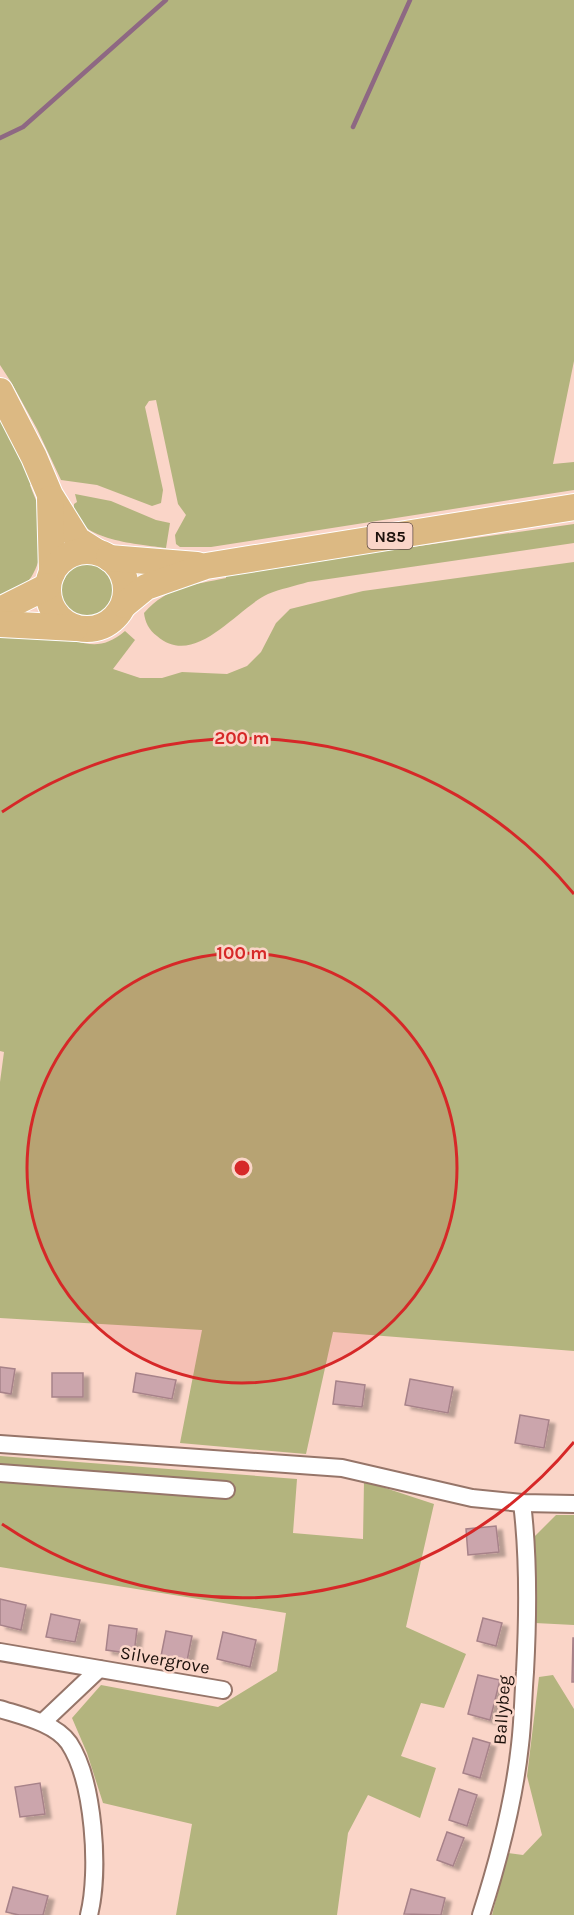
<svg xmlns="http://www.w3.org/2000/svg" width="574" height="1915" font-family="Karla,sans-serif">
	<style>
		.green { fill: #b3b47e }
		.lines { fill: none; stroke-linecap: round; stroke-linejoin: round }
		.stream { stroke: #8e6883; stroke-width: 4.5 }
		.building { fill: #cba5ac; stroke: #a78289; stroke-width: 1.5; filter: url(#shadow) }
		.minor-casing { stroke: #967569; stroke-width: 20 }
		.primary-casing { stroke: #fff; stroke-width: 28 }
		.minor { stroke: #fff; stroke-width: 16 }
		.primary { stroke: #dcb983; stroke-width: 26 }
		.ring { fill: none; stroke: #d62828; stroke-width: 3 }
		.labels { text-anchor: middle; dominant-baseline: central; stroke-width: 5; stroke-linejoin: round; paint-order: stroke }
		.shield { fill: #fad5c8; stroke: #5f4b44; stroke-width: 1.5 }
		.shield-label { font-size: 16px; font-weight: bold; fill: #1c100b }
		.street-label { font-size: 18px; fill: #1c100b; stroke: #fad5c8 }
		.centre { fill: #d62828; stroke: #fad5c8; stroke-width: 3 }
		.ring-label { font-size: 18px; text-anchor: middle; font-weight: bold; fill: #d62828; stroke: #fad5c8; stroke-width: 5; stroke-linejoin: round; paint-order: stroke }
	</style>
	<defs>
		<filter id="shadow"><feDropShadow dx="6" dy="4" stdDeviation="1.5" flood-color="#0004"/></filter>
	</defs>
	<rect width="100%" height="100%" fill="#fad5c8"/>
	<g class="green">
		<polygon points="0,0 574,0 574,361 553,464 574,462 574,490 211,547 180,547 176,544 175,535 186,515 178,504 156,400 149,401 145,407 163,490 161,503 152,506 97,485 61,480 37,429 11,382 0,365"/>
		<path d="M0 411 34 482 30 485C33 494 38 503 40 512 44 537 43 575 18 590 13 593 6 594 0 596Z"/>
		<path d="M75 494 111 501 156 520 170 523 166 548C140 544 72 541 74 504L77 502Z"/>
		<path d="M574 524V543L308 582C295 586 280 589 268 594 236 609 195 669 157 636 149 630 145 622 144 613 168 586 193 585 226 578V569L321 560Z"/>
		<circle cx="88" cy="591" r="31"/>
		<path d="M574 562V1351L333 1332 306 1454 180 1443 202 1330 0 1318V1082L4 1052 0 1051V629C17 631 34 633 51 635 81 640 97 655 125 631L135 640 113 669 140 678H162L182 672 227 674 247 666 261 652 276 623 290 609 363 591Z"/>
		<polygon points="0,1456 297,1479 293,1533 363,1539 364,1481 434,1504 406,1627 466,1654 444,1708 421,1703 401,1756 436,1768 420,1818 368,1795 348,1833 337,1915 176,1915 192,1824 103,1803 87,1753 72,1718 101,1685 218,1707 277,1671 286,1613 0,1567"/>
		<polygon points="556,1515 574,1515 574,1625 535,1623 535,1536"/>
		<polygon points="553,1675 574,1709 574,1915 492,1915 508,1853 523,1855 542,1835 527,1776 539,1677"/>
	</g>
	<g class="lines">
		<g class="stream">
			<polyline points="353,127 410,0"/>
			<polyline points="0,138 23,127 166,0"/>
		</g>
	</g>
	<g class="building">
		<polygon points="0,1367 15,1369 11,1394 0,1392"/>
		<rect x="52" y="1373" width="31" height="24"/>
		<polygon points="136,1373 176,1380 172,1399 133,1392"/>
		<polygon points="410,1379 453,1387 448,1413 405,1405"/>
		<polygon points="336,1381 365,1385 362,1407 333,1404"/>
		<polygon points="520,1415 549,1420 544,1448 515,1443"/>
		<polygon points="496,1526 499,1552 468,1555 466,1529"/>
		<polygon points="0,1599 26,1605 21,1630 0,1625"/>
		<polygon points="51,1614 80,1620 75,1642 46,1637"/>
		<polygon points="483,1618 502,1623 496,1646 477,1641"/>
		<polygon points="109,1625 137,1629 134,1654 106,1650"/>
		<polygon points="166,1631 192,1636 187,1661 161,1656"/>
		<polygon points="223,1632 256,1640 250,1667 217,1659"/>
		<polygon points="573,1638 574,1638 574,1682 572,1682"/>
		<polygon points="478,1675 500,1680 490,1720 468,1714"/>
		<polygon points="473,1738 490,1743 480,1778 463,1773"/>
		<polygon points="40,1783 45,1814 20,1817 15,1787"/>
		<polygon points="459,1789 477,1795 467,1826 449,1820"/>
		<polygon points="447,1832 464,1838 453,1866 437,1860"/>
		<polygon points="13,1887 48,1896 43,1915 19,1915 6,1912"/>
		<polygon points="411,1889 445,1898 441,1915 404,1914"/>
	</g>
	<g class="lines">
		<defs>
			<g id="minor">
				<polyline points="0,1444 342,1468 472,1498 522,1503 574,1504"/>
				<polyline points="0,1473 226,1490"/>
				<polyline points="0,1652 223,1690"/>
				<path d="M0 1709C22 1716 55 1723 69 1743 94 1781 100 1871 89 1915"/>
				<polyline points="43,1722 99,1669"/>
				<path d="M481 1915C498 1862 514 1801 520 1745 523 1721 523 1697 525 1672 528 1616 529 1559 522 1503"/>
			</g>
			<g id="primary">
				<polyline points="0,391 34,457 50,495 78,540 97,552"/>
				<polyline points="50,499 52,573"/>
				<circle cx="87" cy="590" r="39"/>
				<polyline points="109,558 197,565"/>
				<polyline points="124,605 146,587 206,566 574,507"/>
				<polyline points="0,610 48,586"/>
				<polyline points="0,624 75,628"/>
			</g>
		</defs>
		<use href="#minor" class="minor-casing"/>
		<use href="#primary" class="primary-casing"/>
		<use href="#minor" class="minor"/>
		<use href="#primary" class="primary"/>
	</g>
	<circle cx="242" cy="1168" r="215" fill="#d62828" fill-opacity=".12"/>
	<g class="ring">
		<circle cx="242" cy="1168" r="215"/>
		<path d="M574 1442A430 430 0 0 1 2 1524M2 812A430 430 0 0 1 574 894"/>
	</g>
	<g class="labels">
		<rect class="shield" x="367.5" y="523" width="45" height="26" rx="4.5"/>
		<g class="shield-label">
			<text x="390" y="536">N85</text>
		</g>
		<g class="street-label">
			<text transform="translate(165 1660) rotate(10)">Silvergrove</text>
			<text transform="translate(502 1710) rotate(-86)">Ballybeg</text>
		</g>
	</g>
	<circle cx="242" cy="1168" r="9" class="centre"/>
	<g class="ring-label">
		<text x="242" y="744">200 m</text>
		<text x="242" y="959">100 m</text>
	</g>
</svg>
